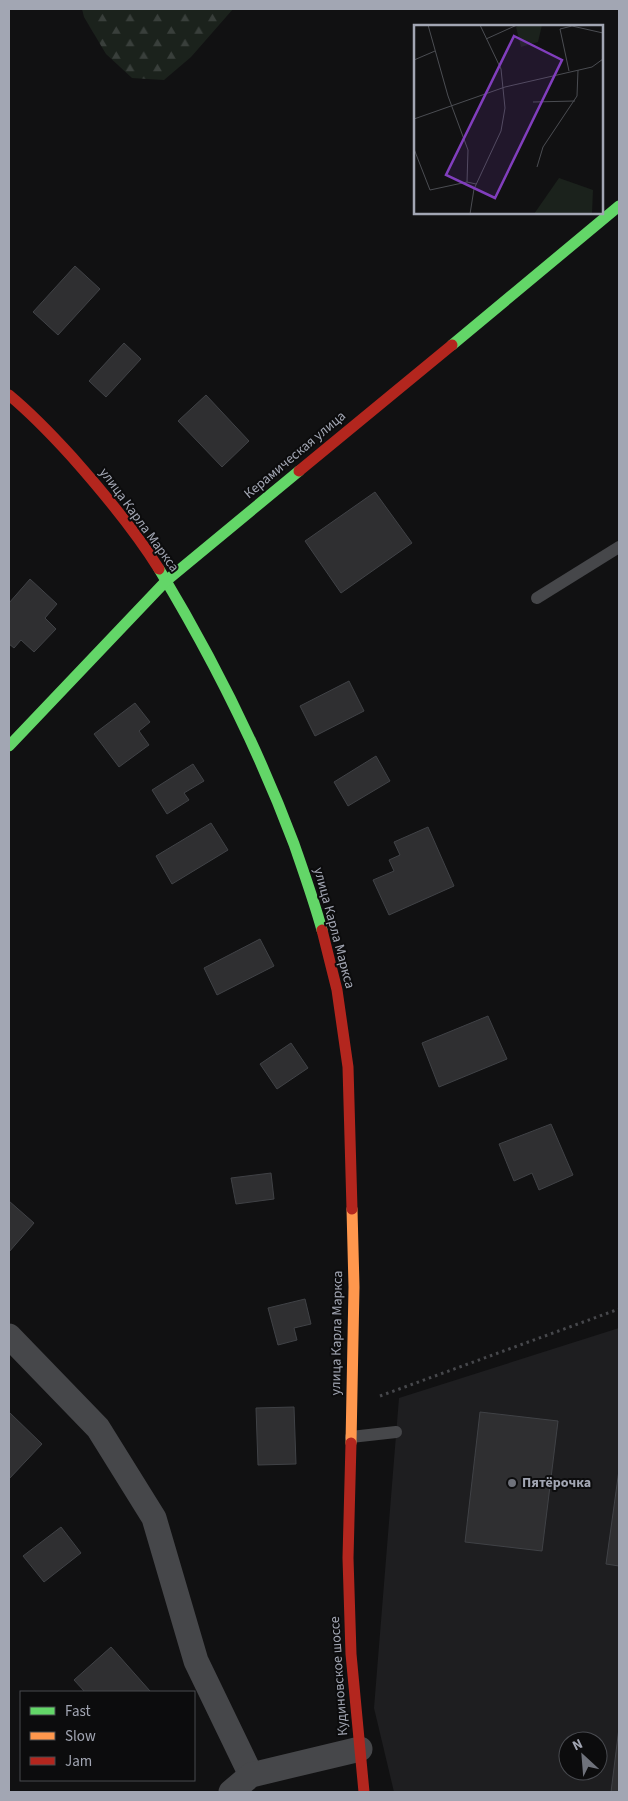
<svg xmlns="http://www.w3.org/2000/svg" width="628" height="1801" font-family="'Source Sans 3',sans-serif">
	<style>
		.built { fill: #1e1e20; fill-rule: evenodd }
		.forest { fill: url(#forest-firs) }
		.building { fill: #2f2f31; stroke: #404246 }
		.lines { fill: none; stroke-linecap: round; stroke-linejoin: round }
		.path { stroke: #47484c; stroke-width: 3; stroke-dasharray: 2.5 4; stroke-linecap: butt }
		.lane { stroke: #46474a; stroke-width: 12 }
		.street { stroke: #46474a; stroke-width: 25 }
		.fast { stroke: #63d668; stroke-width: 11 }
		.slow { stroke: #ff974d; stroke-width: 11 }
		.jam { stroke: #b3261e; stroke-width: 11 }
		.poi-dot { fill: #6f727b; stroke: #0c0c0d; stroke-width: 2 }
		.labels { text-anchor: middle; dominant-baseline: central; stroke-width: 4; stroke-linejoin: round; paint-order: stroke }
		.street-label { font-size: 14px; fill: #a2a6b3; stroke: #0c0c0d }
		.poi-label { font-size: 14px; font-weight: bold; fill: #a2a6b3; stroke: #0c0c0d; text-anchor: start }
		.inset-road { fill: none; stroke: #4b4d52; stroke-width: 1 }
		.view { fill: #813ebd; fill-opacity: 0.15; stroke: #813ebd; stroke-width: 2.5 }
		.inset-edge { fill: none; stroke: #a2a6b3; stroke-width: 2.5 }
	</style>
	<defs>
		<pattern id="forest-firs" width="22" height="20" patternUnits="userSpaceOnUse" patternTransform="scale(1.25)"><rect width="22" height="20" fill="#1b221c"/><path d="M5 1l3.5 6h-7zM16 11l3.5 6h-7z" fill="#393f3b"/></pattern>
	</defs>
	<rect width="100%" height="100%" fill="#111112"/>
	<path class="built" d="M619 1328V1792H394L374 1708 399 1398ZM568 1741H598V1771H568Z"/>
	<polygon class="forest" points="82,9 233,9 191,57 164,80 132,78 106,54 84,17"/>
	<g class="building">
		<polygon points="75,266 100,289 58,335 33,312"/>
		<polygon points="124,343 141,359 106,397 89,381"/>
		<polygon points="206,395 249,441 222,467 178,421"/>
		<polygon points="375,492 412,543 341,593 305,541"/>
		<polygon points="30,579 57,604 45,618 56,629 34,652 21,640 14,648 9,644 9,603"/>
		<polygon points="349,681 364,711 315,736 300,706"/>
		<polygon points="135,703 150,722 139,731 149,745 119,767 94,734"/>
		<polygon points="376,756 390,781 348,806 334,782"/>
		<polygon points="193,764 204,781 184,793 189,800 167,814 152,790"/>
		<polygon points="211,823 228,850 172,884 156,856"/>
		<polygon points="428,827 454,886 389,915 373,880 394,871 389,860 400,855 394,842"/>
		<polygon points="260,939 274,966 217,995 204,968"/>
		<polygon points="488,1016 507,1059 439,1087 422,1043"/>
		<polygon points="291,1043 308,1068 277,1089 260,1064"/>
		<polygon points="551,1124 573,1175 539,1190 532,1173 514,1181 499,1144"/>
		<polygon points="271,1173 274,1199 236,1204 231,1178"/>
		<polygon points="9,1201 34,1223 9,1252"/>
		<polygon points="305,1299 311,1324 294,1328 297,1340 278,1345 268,1308"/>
		<polygon points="294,1407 296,1464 258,1465 256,1408"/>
		<polygon points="480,1412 558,1421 542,1551 465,1542"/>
		<polygon points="10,1413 42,1444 9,1479 9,1414"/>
		<polygon points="619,1470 619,1566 606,1564"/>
		<polygon points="61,1527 81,1553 44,1582 23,1556"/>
		<polygon points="111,1647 150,1691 148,1692 85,1692 74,1680"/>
		<polygon points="619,1728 619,1792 611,1792"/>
	</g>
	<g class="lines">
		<polyline class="path" points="380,1396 619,1309"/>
		<g class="lane">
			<polyline points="537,598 619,547"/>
			<polyline points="351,1437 396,1432"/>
		</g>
		<g class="street">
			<polyline points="9,1336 98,1428 154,1518 196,1661 251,1775"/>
			<polyline points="231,1792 251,1775 360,1749"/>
		</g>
		<g class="fast">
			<polyline points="452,345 619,206"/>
			<path d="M159 569C212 657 258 748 294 844 304 873 314 901 322 930"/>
			<polyline points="9,746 166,581 299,471"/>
		</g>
		<polyline class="slow" points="351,1443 354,1287 352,1209"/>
		<g class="jam">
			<path d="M9 395C32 414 52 435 72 457 103 492 134 529 159 569"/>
			<polyline points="299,471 452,345"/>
			<polyline points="322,930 337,990 348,1067 352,1209"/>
			<polyline points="351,1443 348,1558 351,1654 364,1792"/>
		</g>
	</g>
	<circle class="poi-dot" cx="512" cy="1483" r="5"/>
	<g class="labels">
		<g class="street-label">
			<text transform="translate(295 455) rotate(-40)">Керамическая улица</text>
			<text transform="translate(139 520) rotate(54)">улица Карла Маркса</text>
			<text transform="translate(334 928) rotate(75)">улица Карла Маркса</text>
			<text transform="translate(337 1333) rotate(-89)">улица Карла Маркса</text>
			<text transform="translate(339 1676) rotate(-94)">Кудиновское шоссе</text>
		</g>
		<g class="poi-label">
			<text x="522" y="1483">Пятёрочка</text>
		</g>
	</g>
	<g transform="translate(414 25)">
		<rect width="189" height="189" fill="#111112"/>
		<path d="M145 153 179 165 178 189H120Z" fill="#1b221c"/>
		<path d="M106 0H128L124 17 107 22 102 2Z" fill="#1b221c"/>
		<path class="inset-road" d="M14 0 34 71 54 125 53 157M72 14 103 0M0 35 21 26M155 46 146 4 158 1 189 8M119 77 161 76M0 94 91 62 178 42 189 34M0 124 16 165 53 157 62 159M123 142 129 122 163 71 164 45M56 189 60 164 87 106 91 83 87 44 66 0"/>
		<path class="view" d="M100 11 148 35 81 173 32 150Z"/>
		<rect width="189" height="189" class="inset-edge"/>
	</g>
	<rect width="628" height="1801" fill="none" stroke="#a2a6b3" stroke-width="20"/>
	<rect x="20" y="1691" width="175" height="90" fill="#0c0c0d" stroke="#484a4f"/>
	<rect x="30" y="1707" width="25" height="8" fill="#63d668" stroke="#484a4f"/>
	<text x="65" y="1716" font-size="15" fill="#a2a6b3">Fast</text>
	<rect x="30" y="1732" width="25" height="8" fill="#ff974d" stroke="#484a4f"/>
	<text x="65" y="1741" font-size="15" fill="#a2a6b3">Slow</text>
	<rect x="30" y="1757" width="25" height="8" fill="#b3261e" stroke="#484a4f"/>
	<text x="65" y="1766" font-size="15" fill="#a2a6b3">Jam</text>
	<g transform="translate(583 1756) rotate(334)"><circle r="24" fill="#0c0c0d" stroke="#484a4f"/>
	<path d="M0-4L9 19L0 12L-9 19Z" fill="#6f727b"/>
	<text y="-8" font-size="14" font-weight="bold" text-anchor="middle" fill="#a2a6b3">N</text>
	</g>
</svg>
